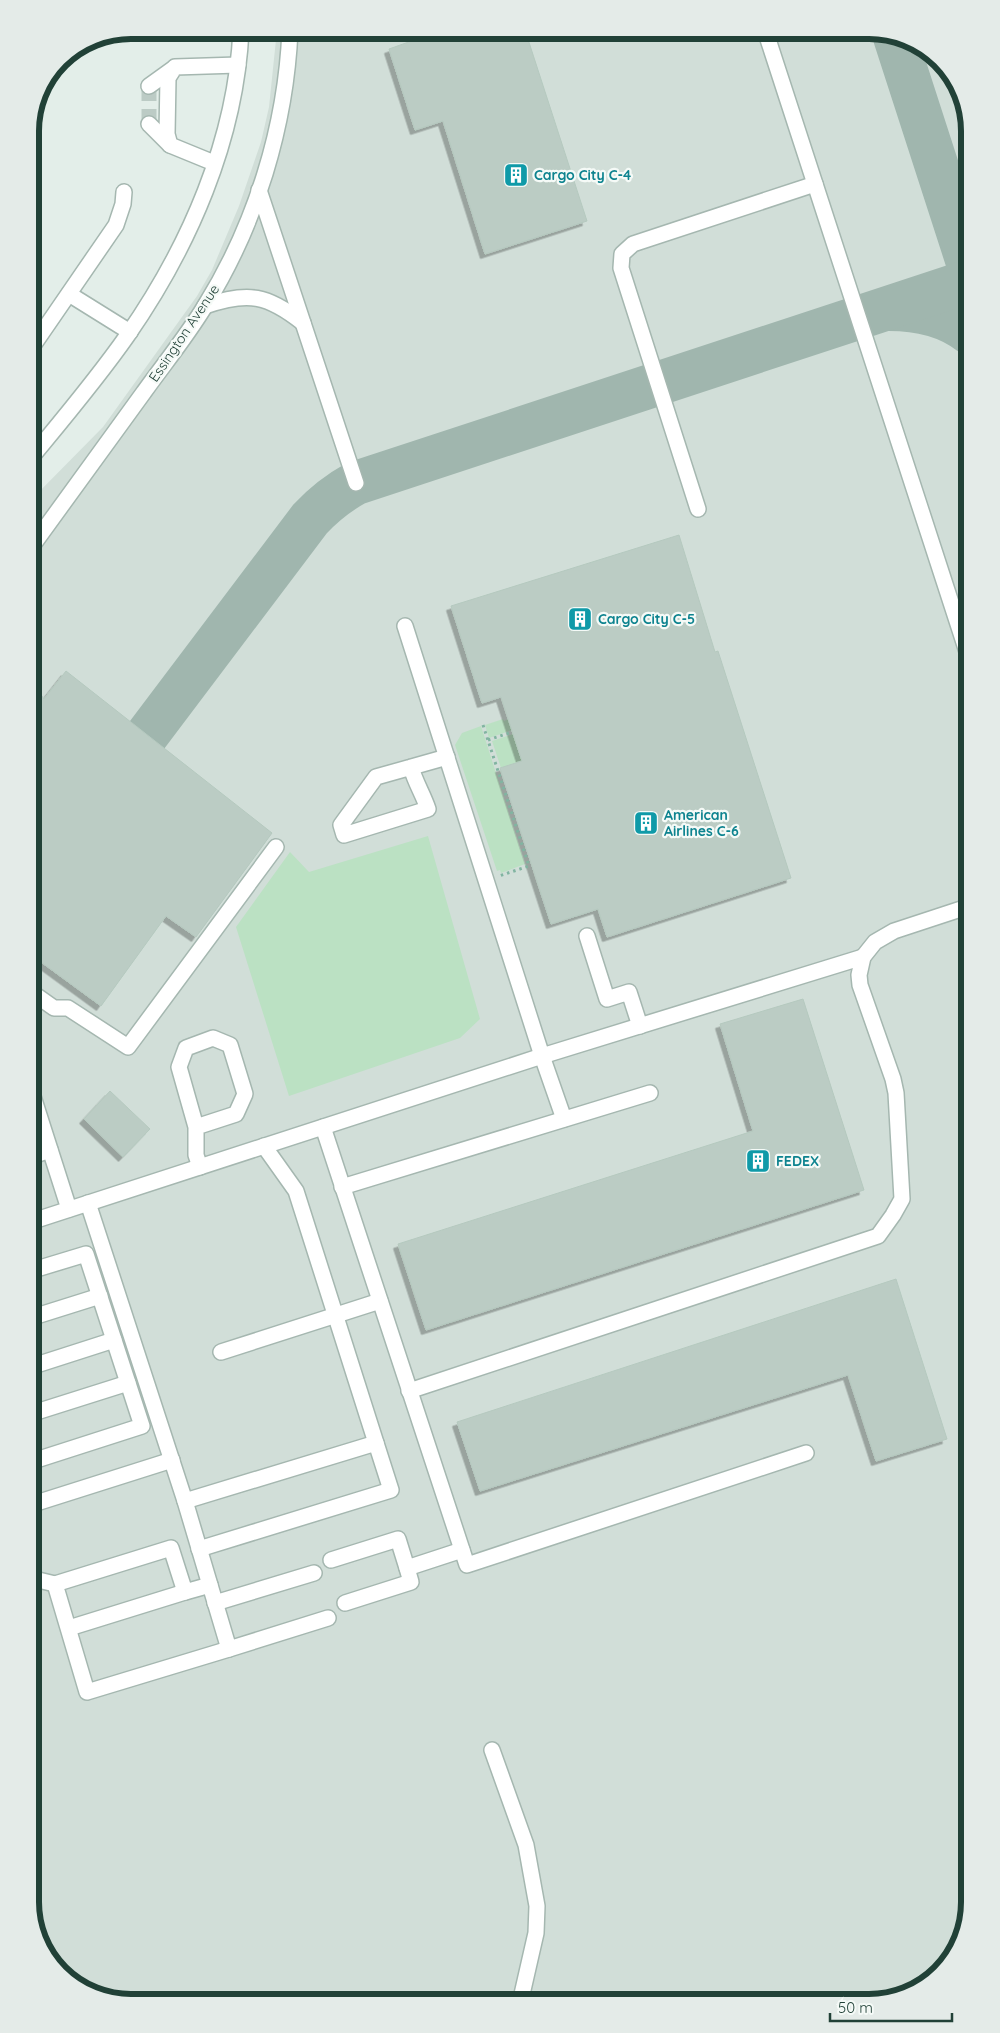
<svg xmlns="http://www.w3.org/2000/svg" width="1000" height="2033" font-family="Quicksand,sans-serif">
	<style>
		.built { fill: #d1ded8 }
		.green { fill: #bbe1c3 }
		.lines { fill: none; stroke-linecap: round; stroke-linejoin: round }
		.taxiway { stroke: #a0b6ae; stroke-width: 44 }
		.building { fill: #bbccc4; stroke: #b5c9bf; filter: url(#shadow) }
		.minor-tunnel { stroke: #bccbc5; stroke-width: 15; stroke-dasharray: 15 8; stroke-linecap: butt }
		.minor-casing { stroke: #a5b7b0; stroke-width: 18 }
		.path { stroke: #81b4a1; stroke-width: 3; stroke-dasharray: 2.5 4; stroke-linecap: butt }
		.minor { stroke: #fff; stroke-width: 15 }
		.labels { text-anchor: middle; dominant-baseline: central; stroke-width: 4.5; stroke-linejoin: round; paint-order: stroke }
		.culture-label { font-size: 14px; font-weight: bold; fill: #0d838f; stroke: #f5faf7; text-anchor: start }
		.street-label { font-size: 14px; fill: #214137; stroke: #f5faf7 }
		.rim { fill: none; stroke: #214137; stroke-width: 6 }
	</style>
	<defs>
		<filter id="shadow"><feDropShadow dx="-4.5" dy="4.5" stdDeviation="0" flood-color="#0004"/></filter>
	</defs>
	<rect width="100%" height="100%" fill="#e3eee9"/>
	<polygon class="built" points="277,30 876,30 930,51 962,93 970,131 970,1902 953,1958 907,1995 869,2003 125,2003 75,1986 38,1940 30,1902 30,501 103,427 197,296 212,270 239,206 261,142 269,107"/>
	<g class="green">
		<polygon points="503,719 504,721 508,719 512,730 489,738 485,725"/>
		<polygon points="481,726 525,864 501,873 500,870 497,871 455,745 462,733"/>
		<polygon points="513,734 522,761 501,768 492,741"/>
		<polygon points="428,836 480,1019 460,1038 289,1096 236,927 290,852 309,872"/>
	</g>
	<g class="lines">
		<g class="taxiway">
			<polyline points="895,37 970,269"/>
			<path d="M889 309C918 309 947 315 970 333"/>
			<path d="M147 735 310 519C324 504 338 493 356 483L970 281"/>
		</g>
	</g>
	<g class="building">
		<polygon points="414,30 525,30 587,221 485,254 443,121 415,130 389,49 417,39"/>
		<polygon points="679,535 715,652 718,651 791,878 607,937 598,909 551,924 500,768 522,761 501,697 482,703 451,606"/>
		<polygon points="66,671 272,833 196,937 166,916 101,1006 30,954 30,679 44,699"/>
		<polygon points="803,999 864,1190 426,1330 398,1244 753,1131 720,1024"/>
		<polygon points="110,1091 150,1129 123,1157 84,1119"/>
		<polygon points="896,1279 947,1439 876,1461 848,1375 480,1491 457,1422"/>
	</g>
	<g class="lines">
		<polyline class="minor-tunnel" points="149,124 149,86"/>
		<defs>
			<g id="minor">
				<polyline points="765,30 970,661"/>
				<polyline points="149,86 174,68"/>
				<polyline points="149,124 170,145"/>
				<polyline points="214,163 170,145 167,134 168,78 175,67 238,65"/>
				<polyline points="259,190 356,483"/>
				<polyline points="69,294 130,332"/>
				<path d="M205 306C248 291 268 295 303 323"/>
				<polyline points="30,350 116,225 123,204 124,192"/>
				<path d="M30 459C63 419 97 379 127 336 189 247 236 140 241 30"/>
				<polyline points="698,509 621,268 622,254 633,244 815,184"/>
				<path d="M30 549C68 496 106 444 144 392 164 364 187 336 205 306 256 224 286 126 290 30"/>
				<polyline points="405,626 542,1056 863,957"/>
				<path d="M411 767C415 782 423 794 428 809L344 835 341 825 376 777 447 757"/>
				<polyline points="587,936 607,999 629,992 640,1026"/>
				<polyline points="30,991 54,1008 68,1008 128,1047 276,847"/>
				<polyline points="30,1087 69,1209"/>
				<polyline points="196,1127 236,1114 245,1094 230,1045 213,1038 186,1048 179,1067 196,1127 196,1155 200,1167"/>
				<polyline points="323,1127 467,1565 806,1453"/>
				<polyline points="30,1157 50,1150"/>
				<polyline points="342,1187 650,1093"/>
				<polyline points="88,1203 185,1501 376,1443 296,1191 264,1146"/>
				<polyline points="30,1222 542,1056 564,1119"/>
				<polyline points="30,1318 100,1296"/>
				<polyline points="221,1352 380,1301"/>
				<polyline points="30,1367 114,1340"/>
				<polyline points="409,1391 878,1236 893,1215 902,1199 896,1093 893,1079 860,985 859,975 863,957 875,942 894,931 970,906"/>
				<polyline points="30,1414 128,1383"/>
				<polyline points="30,1462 142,1426 86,1254 30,1271"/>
				<polyline points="185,1501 229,1649 328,1618"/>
				<polyline points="30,1505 172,1460"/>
				<polyline points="199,1549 391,1490 376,1443"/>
				<polyline points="331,1560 398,1539 407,1568 462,1550"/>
				<polyline points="30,1578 55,1584"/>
				<polyline points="210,1585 185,1592 171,1548 55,1584 87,1692 229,1649"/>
				<polyline points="215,1603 314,1573"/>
				<polyline points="345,1603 411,1582 407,1568"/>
				<polyline points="69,1628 185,1592"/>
				<polyline points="492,1750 526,1845 537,1906 536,1933 520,2003"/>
			</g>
		</defs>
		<use href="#minor" class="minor-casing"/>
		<g class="path">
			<polyline points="483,725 529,866 499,876"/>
			<polyline points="488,740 512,732"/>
		</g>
		<use href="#minor" class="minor"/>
	</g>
	<defs>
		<symbol id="building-square" viewBox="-11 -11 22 22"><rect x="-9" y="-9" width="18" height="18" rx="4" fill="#0f9aa8" stroke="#f5faf7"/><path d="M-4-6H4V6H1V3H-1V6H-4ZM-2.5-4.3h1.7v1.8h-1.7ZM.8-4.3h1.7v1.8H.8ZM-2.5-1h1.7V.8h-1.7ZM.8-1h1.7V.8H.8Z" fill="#fff"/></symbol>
	</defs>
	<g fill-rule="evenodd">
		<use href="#building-square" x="502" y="161" width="28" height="28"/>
		<use href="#building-square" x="566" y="605" width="28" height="28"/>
		<use href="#building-square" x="632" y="809" width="28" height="28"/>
		<use href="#building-square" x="744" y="1147" width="28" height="28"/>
	</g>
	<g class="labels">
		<g class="culture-label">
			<text x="534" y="175">Cargo City C-4</text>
			<text x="598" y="619">Cargo City C-5</text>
			<text x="664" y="815">American<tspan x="664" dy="16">Airlines C-6</tspan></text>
			<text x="776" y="1161">FEDEX</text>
		</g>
		<g class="street-label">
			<text transform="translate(184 333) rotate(-56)">Essington Avenue</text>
		</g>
	</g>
	<path d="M0 0H1000V2033H0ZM131 39H869A92 92 0 0 1 961 131V1902A92 92 0 0 1 869 1994H131A92 92 0 0 1 39 1902V131A92 92 0 0 1 131 39Z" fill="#e4ebe8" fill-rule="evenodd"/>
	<path class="rim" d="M131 39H869A92 92 0 0 1 961 131V1902A92 92 0 0 1 869 1994H131A92 92 0 0 1 39 1902V131A92 92 0 0 1 131 39Z"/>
	<path d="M830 2013v8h122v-8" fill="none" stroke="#214137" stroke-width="2.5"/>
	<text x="838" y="2013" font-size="15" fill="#214137" stroke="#f5faf7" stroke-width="4" paint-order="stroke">50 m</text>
</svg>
